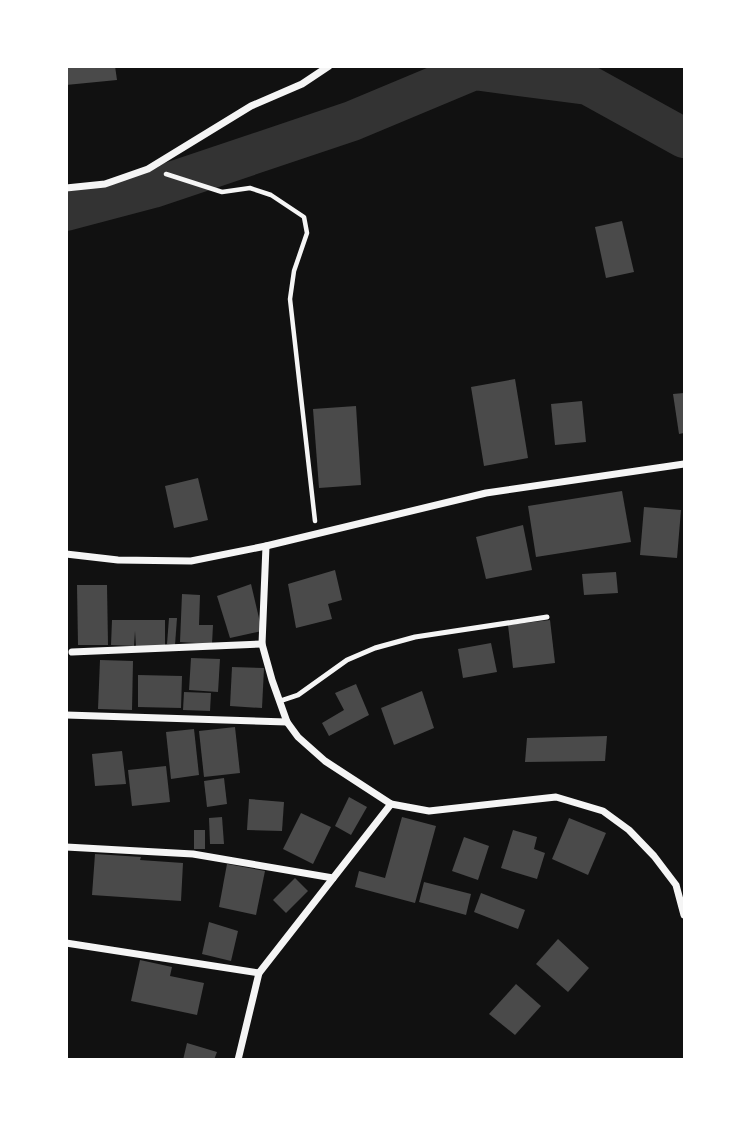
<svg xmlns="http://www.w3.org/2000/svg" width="751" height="1126" font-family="'Alegreya Sans',sans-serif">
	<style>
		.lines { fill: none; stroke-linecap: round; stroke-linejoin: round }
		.river { stroke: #333; stroke-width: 40 }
		.building { fill: #4a4a4a }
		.path { stroke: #f5f5f5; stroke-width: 4.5 }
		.service { stroke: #f5f5f5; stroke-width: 5 }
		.minor { stroke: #f5f5f5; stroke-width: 7 }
	</style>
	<rect width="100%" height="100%" fill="#111"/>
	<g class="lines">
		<polyline class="river" points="66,211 153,188 352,121 474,70 588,85 684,138"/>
	</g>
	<g class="building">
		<polygon points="66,66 115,66 117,80 66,85"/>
		<polygon points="622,221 634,272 606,278 595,227"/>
		<polygon points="515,379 528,458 484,466 471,387"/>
		<polygon points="684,393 684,433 679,434 673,394"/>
		<polygon points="582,401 586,442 555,445 551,404"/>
		<polygon points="356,406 361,485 319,488 313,409"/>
		<polygon points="198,478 208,520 174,528 165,486"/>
		<polygon points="622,491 631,542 536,557 528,506"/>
		<polygon points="644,507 681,510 677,558 640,555"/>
		<polygon points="523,525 532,570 486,579 476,537"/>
		<polygon points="335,570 342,600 328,604 332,619 296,628 288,584"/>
		<polygon points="616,572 618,593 584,595 582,574"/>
		<polygon points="251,584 262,631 230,638 217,596"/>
		<polygon points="77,585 107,585 108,645 78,645"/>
		<polygon points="182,594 200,595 199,625 213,625 212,644 180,642"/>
		<polygon points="169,618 177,618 175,645 167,644"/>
		<polygon points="112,620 165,620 165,647 136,647 135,631 134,646 111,645"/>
		<polygon points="550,620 555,663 513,668 508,625"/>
		<polygon points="491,643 497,672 463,678 458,649"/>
		<polygon points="191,658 220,659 218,692 189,690"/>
		<polygon points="100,660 133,661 132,710 98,709"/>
		<polygon points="232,667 264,668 262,708 230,706"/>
		<polygon points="138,675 182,676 181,708 138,707"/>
		<polygon points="356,684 369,715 329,736 322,723 344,710 335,693"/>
		<polygon points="422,691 434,728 394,745 381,708"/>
		<polygon points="184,692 211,693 210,711 183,710"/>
		<polygon points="235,727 240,773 204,777 199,731"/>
		<polygon points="194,729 199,775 171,779 166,732"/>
		<polygon points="607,736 605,761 525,762 527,738"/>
		<polygon points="122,751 126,784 95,786 92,754"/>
		<polygon points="166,766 170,802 132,806 128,770"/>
		<polygon points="224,778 227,804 207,807 204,781"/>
		<polygon points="349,797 367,807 351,835 335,826"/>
		<polygon points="249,799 284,802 282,831 247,830"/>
		<polygon points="301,813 331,827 313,864 283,849"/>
		<polygon points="222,817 224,844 210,844 209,818"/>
		<polygon points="402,817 436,826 415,903 355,887 359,871 385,878"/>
		<polygon points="569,818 606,833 588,875 552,859"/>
		<rect x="194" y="830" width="11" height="19"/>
		<polygon points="513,830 537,837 534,849 545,853 537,879 501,868"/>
		<polygon points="464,837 489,846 478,880 452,871"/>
		<polygon points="95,854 141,857 140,860 183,863 181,901 92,895"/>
		<polygon points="227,864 265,871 256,915 219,907"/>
		<polygon points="295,878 308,891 286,913 273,900"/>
		<polygon points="424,882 471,894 466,915 419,902"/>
		<polygon points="481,893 525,910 518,929 474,912"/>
		<polygon points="209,922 238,931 231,961 202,954"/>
		<polygon points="558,939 589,968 568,992 536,964"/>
		<polygon points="140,960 172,967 170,976 204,983 197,1015 131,1001"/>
		<polygon points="516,984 541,1006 515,1035 489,1014"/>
		<polygon points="187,1043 217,1052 214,1060 183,1060"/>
	</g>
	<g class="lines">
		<polyline class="path" points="166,174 222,192 250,188 271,195 304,217 307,233 294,271 290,299 315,521"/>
		<polyline class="service" points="280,701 298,695 347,660 375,648 415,637 547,617"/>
		<g class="minor">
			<polyline points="66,188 105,184 148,169 251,106 302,84 329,66"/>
			<polyline points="266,546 262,644 272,680 287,722 298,737 325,761 391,804 429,811 556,797 603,811 629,830 654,856 676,885 684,915"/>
			<polyline points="66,554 118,560 191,561 266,546 486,493 684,464"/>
			<polyline points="72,652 262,644"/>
			<polyline points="66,715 287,722"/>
			<polyline points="66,847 193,854 333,878"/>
			<polyline points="66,943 259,973"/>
			<polyline points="238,1060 259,973 391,804"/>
		</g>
	</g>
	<rect width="751" height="1126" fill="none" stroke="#ffffff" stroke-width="136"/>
</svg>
